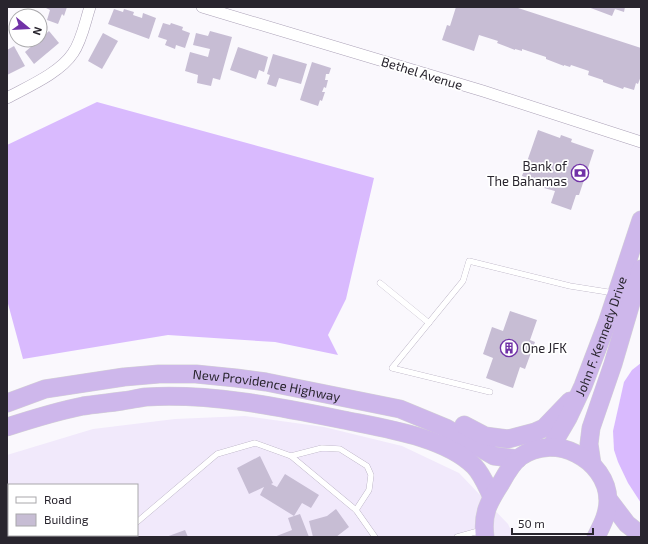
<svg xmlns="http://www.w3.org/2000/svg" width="648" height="544" font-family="'Exo 2',sans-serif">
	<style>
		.built { fill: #f1e9fb; fill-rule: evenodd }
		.forest { fill: #d9bafe }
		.building { fill: #c7bdd4 }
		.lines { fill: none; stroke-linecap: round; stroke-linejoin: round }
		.service-casing { stroke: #aaa0b6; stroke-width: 6 }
		.minor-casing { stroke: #aaa0b6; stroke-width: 12 }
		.trunk-casing { stroke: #d4d3d5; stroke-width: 19 }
		.service { stroke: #fff; stroke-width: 5.5 }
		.minor { stroke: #fff; stroke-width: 11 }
		.trunk { stroke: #ceb7eb; stroke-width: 18 }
		.labels { text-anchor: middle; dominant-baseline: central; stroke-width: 3.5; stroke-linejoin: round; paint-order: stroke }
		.street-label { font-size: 13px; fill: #29252e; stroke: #fff }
		.poi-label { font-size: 13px; fill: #29252e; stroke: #fff; text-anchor: end }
	</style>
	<rect width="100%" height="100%" fill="#faf8fd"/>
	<path class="built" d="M245 416 324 427 402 446 459 473 508 524 514 537H7V455L93 429 175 419ZM9 485H137V535H9Z"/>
	<g class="forest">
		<polygon points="97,102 374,178 346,299 328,335 338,355 275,342 168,335 23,359 7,300 7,145"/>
		<polygon points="641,363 641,503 628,483 618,462 614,450 613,431 624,382 632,370"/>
	</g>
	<g class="building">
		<polygon points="47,7 67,7 64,16 62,14 58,24 47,20 50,10 46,8"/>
		<polygon points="456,7 515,7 641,48 641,76 638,84 636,83 634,90 624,87 623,89 603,82 603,80 588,75 589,71 571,65 570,67 564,65 564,66 546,59 546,57 522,49 522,51 515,49 515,50 497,43 498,41 479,35 474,51 442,40 447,25 450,26"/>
		<polygon points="588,7 625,7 624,12 615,9 612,16"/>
		<polygon points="114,9 123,12 124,9 134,12 133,15 142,18 143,13 156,18 149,39 108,24"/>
		<polygon points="163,23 170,25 171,23 183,27 182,30 190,33 185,48 176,45 175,49 165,45 167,40 158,37"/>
		<polygon points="49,31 59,43 34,64 25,52"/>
		<polygon points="210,31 232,37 220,80 213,78 211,86 197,83 198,75 185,71 190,52 208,57 210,49 193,45 196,33 208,36"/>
		<polygon points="103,33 118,41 102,69 88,61"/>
		<polygon points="14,46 25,66 7,75 7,50"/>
		<polygon points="238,47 268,57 264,72 259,70 256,79 230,70"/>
		<polygon points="273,54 307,64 301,84 279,78 276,87 267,84 270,75 267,74"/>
		<polygon points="312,62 331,68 329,74 326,74 325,80 328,80 326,88 324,87 322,92 325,92 322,101 320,100 318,106 300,100"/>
		<polygon points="538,130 560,138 561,135 572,139 571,142 594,150 579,195 576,195 571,210 551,203 555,191 544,188 545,184 522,176"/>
		<polygon points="510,311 537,320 530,340 535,342 525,369 520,367 513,388 486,378 493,358 483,354 492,327 503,331"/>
		<polygon points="260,456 273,483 271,484 277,487 285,474 319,495 311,508 302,503 294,516 300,514 309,537 274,537 292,530 288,518 294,516 260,495 264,487 249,494 237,468"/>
		<polygon points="336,509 349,527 336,537 313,537 309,521 327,516"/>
		<polygon points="185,530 188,537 166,537"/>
		<polygon points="23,535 52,535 52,537 18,537"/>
	</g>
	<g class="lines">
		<defs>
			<g id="service">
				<polyline points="380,283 429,323"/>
				<polyline points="490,392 392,368 463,281 469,261 570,286 614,293"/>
				<polyline points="291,456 322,448 340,449 367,466 371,475 369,490 356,510"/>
				<polyline points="137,522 217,454 255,443 291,456 356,510 375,537"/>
				<polyline points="121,537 124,535"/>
				<polyline points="457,537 482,530"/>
			</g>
			<g id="minor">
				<polyline points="202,7 483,91 641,142"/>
				<path d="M7 98C27 87 60 73 73 53 82 40 85 22 90 7"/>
			</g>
			<g id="trunk">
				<path id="s1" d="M7 403 45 389 124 377 159 374H196L236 378 266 382 400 409 446 428 494 456 518 459"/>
				<polyline points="464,425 485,436 508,439 535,432 544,428 570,401"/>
				<path d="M7 427C32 419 57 411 83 406 96 404 109 403 122 401 130 400 138 398 146 397 212 393 279 407 344 420 383 428 445 437 474 466 482 474 487 487 492 497"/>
				<path id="s2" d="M551 447 568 418 583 386 607 323 641 220"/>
				<polyline points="592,464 589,444 591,428 613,364 641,269"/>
				<polyline points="608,499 627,524 641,535"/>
				<path d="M485 537C482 514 488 503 501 483 506 474 512 463 520 457 554 432 607 459 608 500 608 514 602 525 596 537"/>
			</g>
		</defs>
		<use href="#service" class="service-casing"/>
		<use href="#minor" class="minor-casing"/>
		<use href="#trunk" class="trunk-casing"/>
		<use href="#service" class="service"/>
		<use href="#minor" class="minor"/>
		<use href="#trunk" class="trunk"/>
	</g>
	<defs>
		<symbol id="bank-ring" viewBox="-11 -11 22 22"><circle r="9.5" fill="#fff" stroke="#7132a7" stroke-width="1.5"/><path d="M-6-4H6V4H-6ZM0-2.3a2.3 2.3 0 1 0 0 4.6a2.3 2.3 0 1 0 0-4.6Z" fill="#7132a7"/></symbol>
		<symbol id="building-ring" viewBox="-11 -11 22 22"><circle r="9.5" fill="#fff" stroke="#7132a7" stroke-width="1.5"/><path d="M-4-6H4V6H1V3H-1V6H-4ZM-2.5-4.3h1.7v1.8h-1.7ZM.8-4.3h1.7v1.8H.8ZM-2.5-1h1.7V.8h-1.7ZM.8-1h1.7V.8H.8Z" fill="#7132a7"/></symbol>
	</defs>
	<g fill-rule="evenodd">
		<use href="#bank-ring" x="570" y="163" width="20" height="20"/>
		<use href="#building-ring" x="499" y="338" width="20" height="20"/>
	</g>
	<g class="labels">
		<g class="street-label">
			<text transform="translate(422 73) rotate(17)">Bethel Avenue</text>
			<text stroke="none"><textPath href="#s2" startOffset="122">John F. Kennedy Drive</textPath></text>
			<text stroke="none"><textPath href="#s1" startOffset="264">New Providence Highway</textPath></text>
		</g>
		<g class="poi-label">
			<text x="567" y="166">Bank of<tspan x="567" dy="15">The Bahamas</tspan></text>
			<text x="522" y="348" text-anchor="start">One JFK</text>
		</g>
	</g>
	<rect width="648" height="544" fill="none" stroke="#29252e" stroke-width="16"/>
	<rect x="8" y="484" width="130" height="52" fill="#ffffff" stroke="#a9a8ab"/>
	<rect x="16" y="497" width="20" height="6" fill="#ffffff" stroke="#a9a8ab"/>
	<text x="44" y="504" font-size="12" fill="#29252e">Road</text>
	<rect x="16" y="514" width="20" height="12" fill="#c7bdd4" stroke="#a9a8ab"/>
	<text x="44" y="524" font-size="12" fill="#29252e">Building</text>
	<g transform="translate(28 28) rotate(108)"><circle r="19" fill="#ffffff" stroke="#a9a8ab"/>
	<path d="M0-3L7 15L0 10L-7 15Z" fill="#7132a7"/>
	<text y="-6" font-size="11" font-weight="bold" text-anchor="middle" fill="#29252e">N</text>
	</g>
	<path d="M512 528v6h81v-6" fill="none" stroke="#29252e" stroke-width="2"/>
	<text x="518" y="528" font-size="12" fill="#29252e" stroke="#ffffff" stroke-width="3" paint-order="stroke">50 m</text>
</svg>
